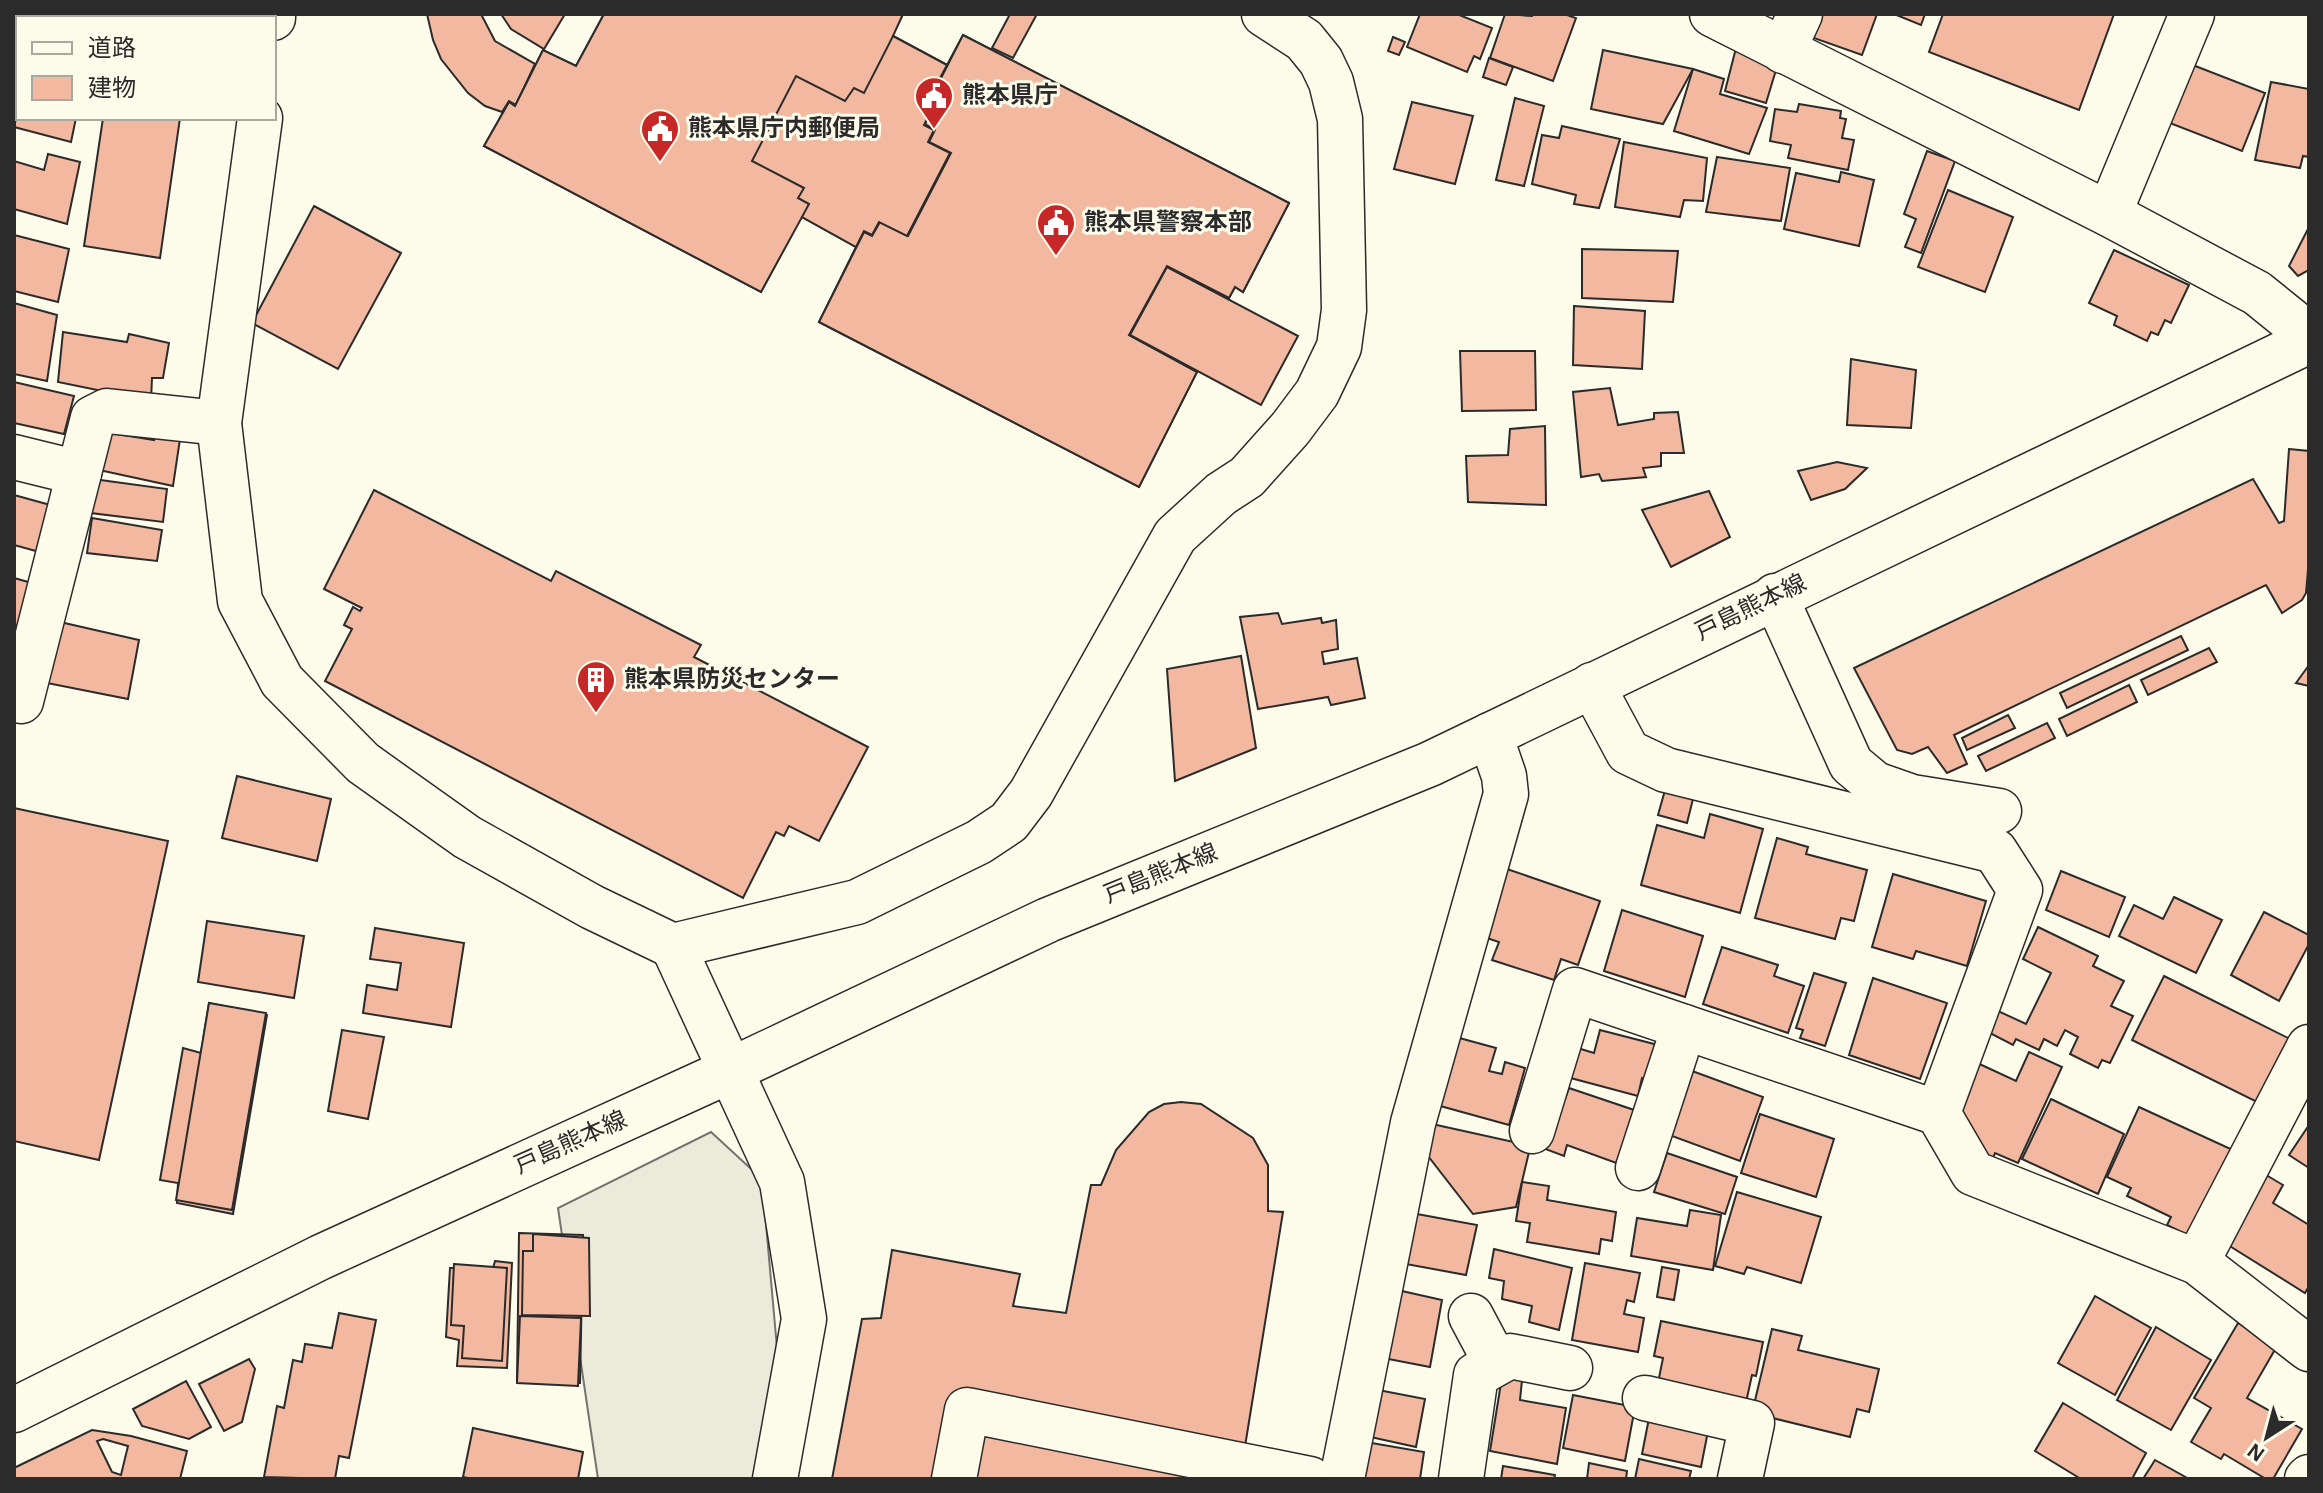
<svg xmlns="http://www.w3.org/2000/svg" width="2323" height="1493" font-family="'Alegreya Sans','Noto Sans JP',sans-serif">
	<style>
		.parking { fill: #eceadb; stroke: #74746e; stroke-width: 2 }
		.building { fill: #f2b8a0; stroke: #2b2b2b; stroke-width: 2; fill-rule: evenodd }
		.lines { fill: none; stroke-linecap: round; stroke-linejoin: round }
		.minor-casing { stroke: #2b2b2b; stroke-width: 47 }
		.major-casing { stroke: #2b2b2b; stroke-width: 47 }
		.minor { stroke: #fdfbea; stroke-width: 44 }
		.major { stroke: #fdfbea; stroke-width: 44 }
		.labels { text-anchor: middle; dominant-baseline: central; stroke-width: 6; stroke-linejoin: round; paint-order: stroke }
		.poi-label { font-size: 24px; font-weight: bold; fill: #2b2b2b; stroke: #fdfbea; text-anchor: start }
		.street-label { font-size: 24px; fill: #2b2b2b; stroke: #fdfbea }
	</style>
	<rect width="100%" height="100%" fill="#fdfbea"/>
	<polygon class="parking" points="711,1132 762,1179 780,1382 774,1479 598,1479 558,1208"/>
	<g class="building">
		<polygon points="14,14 91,14 90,18 18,18 14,17"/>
		<polygon points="110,14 226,14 226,18 109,18"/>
		<polygon points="427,14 481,14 495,41 535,64 516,105 509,101 502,112 485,106 468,93 441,59 433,40"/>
		<polygon points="501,14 565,14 544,49 511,29"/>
		<polygon points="604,14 903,14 864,92 854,87 845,100 796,75 751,162 802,188 797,198 808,204 761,292 484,146 509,102 515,106 543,50 576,66"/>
		<polygon points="604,14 903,14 893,36 947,65 963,35 1289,203 1243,292 1235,287 1229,298 1167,267 1129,335 1197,372 1139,487 819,322 856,247 802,217 761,292 484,146 509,102 515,106 543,50 576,66"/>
		<polygon points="1010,14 1037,14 1013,58 992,48"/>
		<polygon points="1420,14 1457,14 1492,28 1480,59 1474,56 1467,72 1407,47"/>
		<polygon points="1505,14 1532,16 1533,14 1564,14 1576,18 1553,81 1490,58"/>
		<polygon points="1819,14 1877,14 1862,55 1811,37"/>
		<polygon points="1894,14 1925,14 1921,25"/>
		<polygon points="1943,14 2114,14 2079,110 1929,52"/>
		<polygon points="963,35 1289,203 1243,292 1235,287 1229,298 1167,266 1129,335 1197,372 1139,487 819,322 864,232 872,236 880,222 908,236 951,153 929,142 935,130 925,124 945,86 939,82"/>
		<polygon points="893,36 947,65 938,82 944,86 924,125 934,130 928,142 950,153 907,236 879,222 872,235 864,231 856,247 802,217 809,204 798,198 804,188 752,161 796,76 845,101 854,88 864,93"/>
		<polygon points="1393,37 1405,42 1399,55 1388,51"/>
		<polygon points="1736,48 1776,70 1766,103 1725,91"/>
		<polygon points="1603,50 1693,69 1663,124 1591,109"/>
		<polygon points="1489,58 1513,67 1506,85 1483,77"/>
		<polygon points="14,62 18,63 18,118 76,118 71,142 14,127 17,114 14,113"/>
		<polygon points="2185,62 2265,93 2242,151 2162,120"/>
		<polygon points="1693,69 1724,79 1720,94 1767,108 1749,154 1674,131"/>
		<polygon points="2271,82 2309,89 2309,157 2303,156 2300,168 2255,160"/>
		<polygon points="1515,98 1544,106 1524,186 1496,180"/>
		<polygon points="1412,102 1473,116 1455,184 1394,169"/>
		<polygon points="1799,104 1841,111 1840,118 1846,119 1842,138 1854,140 1848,170 1788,158 1791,145 1770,141 1775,109 1797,112"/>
		<polygon points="103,118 180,118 160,258 84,246"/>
		<polygon points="1562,126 1620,139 1599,208 1574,204 1576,195 1532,184 1542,135 1559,138"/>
		<polygon points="1624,142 1707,158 1703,201 1684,200 1680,217 1615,207"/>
		<polygon points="1927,151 1955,161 1921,253 1905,247 1916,219 1904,214"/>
		<polygon points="48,154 80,162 67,224 14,209 14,161 44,170"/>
		<polygon points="1717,157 1790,168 1781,221 1706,212"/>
		<polygon points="1841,172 1874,180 1859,246 1784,229 1796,173 1839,182"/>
		<polygon points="1948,190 2013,217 1985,292 1918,267"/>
		<polygon points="314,206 401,253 338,369 252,323"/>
		<polygon points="2309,227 2309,270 2298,276 2289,266"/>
		<polygon points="14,235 69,249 58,302 14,291"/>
		<polygon points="1582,249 1678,251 1673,302 1582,298"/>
		<polygon points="2114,250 2189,285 2171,323 2165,320 2158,335 2151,332 2147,341 2114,325 2117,316 2089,303"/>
		<polygon points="1167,267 1298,336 1261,405 1130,335"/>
		<polygon points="14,303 57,315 47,381 14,374"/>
		<polygon points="1574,306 1645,311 1642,369 1573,365"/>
		<polygon points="63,332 127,342 129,334 169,343 163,378 152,378 151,401 58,382"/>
		<polygon points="1460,351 1535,351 1536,410 1462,411"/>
		<polygon points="1851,359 1916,370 1911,428 1847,425"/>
		<polygon points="14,382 74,396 64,434 14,423"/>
		<polygon points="1610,388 1618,425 1654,419 1654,413 1678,412 1684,453 1661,453 1661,466 1643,468 1646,477 1602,481 1599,474 1581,477 1573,392"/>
		<polygon points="1545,426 1546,505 1468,502 1466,456 1508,455 1510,429"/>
		<polygon points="105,432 154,440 155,434 180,439 173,486 99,470"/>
		<polygon points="2289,449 2309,451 2309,558 2306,593 2302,600 2282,613 2266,585 1954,735 1967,764 1947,773 1928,747 1912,754 1897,750 1854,668 2253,479 2279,523 2284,521"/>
		<polygon points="1837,462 1867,468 1845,489 1811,500 1798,471"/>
		<polygon points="93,479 167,489 163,522 91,513"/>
		<polygon points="374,490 551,581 556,571 701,645 694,657 868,747 819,841 789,826 784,836 776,832 743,898 325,681 352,629 344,625 353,607 360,611 362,608 324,589"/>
		<polygon points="1709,491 1730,537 1671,567 1642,510"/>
		<polygon points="14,495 54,506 43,553 14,545"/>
		<polygon points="92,518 162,530 157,561 87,553"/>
		<polygon points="14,578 39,585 14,645"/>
		<polygon points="1278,613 1282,624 1321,618 1322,623 1336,620 1338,649 1322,652 1324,664 1357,658 1365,698 1331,705 1328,697 1258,709 1240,617"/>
		<polygon points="60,622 139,640 128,699 47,683"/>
		<polygon points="2181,636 2188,650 2067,708 2060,693"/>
		<polygon points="2209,648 2217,662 2148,695 2141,680"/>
		<polygon points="1241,656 1256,748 1175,781 1167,669"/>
		<polygon points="2309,665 2309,686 2296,683"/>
		<polygon points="2129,685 2137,702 2067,736 2059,719"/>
		<polygon points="2008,715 2015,728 1967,750 1962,738"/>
		<polygon points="2047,723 2055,738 1986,771 1978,756"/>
		<polygon points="237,776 331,799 317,861 222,838"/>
		<polygon points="1667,783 1695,791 1687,823 1658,815"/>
		<polygon points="14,808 168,841 99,1160 14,1141"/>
		<polygon points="1710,814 1763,829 1740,913 1641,885 1657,825 1704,838"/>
		<polygon points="1777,838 1808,847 1806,854 1867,870 1854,921 1841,918 1835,939 1755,918"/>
		<polygon points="1507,869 1600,901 1578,965 1561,959 1554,980 1492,960 1499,942 1484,937"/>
		<polygon points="2061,871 2125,897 2109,937 2046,910"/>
		<polygon points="1893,874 1986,901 1967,966 1916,951 1913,959 1872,947"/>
		<polygon points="2174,897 2222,920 2196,973 2119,936 2134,905 2163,919"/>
		<polygon points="1622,910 1703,936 1685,997 1604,971"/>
		<polygon points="2264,912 2309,935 2309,944 2279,1001 2231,975"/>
		<polygon points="207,921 304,936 294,998 198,982"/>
		<polygon points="2038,927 2098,956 2093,966 2124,981 2111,1006 2133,1016 2110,1063 2102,1060 2098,1068 2070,1054 2078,1037 2065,1030 2057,1046 2044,1039 2039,1050 2016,1039 2013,1045 1986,1031 1996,1010 2026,1024 2051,973 2023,959"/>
		<polygon points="375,928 464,943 451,1027 363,1013 367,985 397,990 401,963 370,959"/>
		<polygon points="1722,947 1778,965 1774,976 1804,986 1788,1033 1703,1004"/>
		<polygon points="1814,973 1846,983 1825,1046 1800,1038 1803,1030 1796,1028"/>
		<polygon points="2164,976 2290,1039 2259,1103 2132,1040"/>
		<polygon points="1873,978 1947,1003 1920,1079 1849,1055"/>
		<polygon points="209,1003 267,1015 233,1214 177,1203 178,1183 160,1180 183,1048 201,1053"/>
		<polygon points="209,1003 266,1013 232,1210 176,1200"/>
		<polygon points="342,1030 384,1037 368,1119 328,1111"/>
		<polygon points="1600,1030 1658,1045 1648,1080 1642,1078 1638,1096 1563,1076 1571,1046 1594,1053"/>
		<polygon points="1452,1036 1496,1048 1489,1071 1502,1074 1505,1062 1525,1068 1509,1125 1433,1104"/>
		<polygon points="2029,1052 2062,1067 2018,1163 1995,1153 1992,1161 1951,1129 1973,1061 2016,1081"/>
		<polygon points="1684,1068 1763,1097 1740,1161 1661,1132"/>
		<polygon points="1569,1088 1637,1111 1619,1164 1567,1145 1564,1156 1540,1147 1557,1097 1565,1099"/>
		<polygon points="2051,1099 2124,1134 2098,1194 2022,1159"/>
		<polygon points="1181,1102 1201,1104 1253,1138 1268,1165 1268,1211 1283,1212 1241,1471 1255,1479 832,1479 862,1319 881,1318 892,1250 1020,1274 1013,1306 1066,1313 1091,1185 1101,1185 1116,1150 1149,1112 1164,1104"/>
		<polygon points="2139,1107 2235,1151 2195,1239 2167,1225 2171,1217 2127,1196 2131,1188 2107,1177"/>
		<polygon points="1760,1114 1834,1139 1816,1197 1741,1173"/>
		<polygon points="1423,1122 1527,1145 1529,1152 1516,1207 1473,1214 1418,1143"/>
		<polygon points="2309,1125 2309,1168 2289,1155"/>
		<polygon points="1667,1153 1737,1177 1725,1214 1654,1192"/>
		<polygon points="2261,1172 2283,1185 2273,1203 2309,1225 2309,1286 2305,1293 2220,1240"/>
		<polygon points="1522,1182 1549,1186 1547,1200 1616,1212 1612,1241 1601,1239 1599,1254 1527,1242 1530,1223 1516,1221"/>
		<polygon points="1737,1192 1821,1217 1801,1283 1747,1267 1744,1274 1715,1266"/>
		<polygon points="1690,1210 1721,1215 1713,1270 1631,1256 1637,1218 1687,1226"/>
		<polygon points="1406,1212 1477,1225 1466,1275 1395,1262"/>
		<polygon points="519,1233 583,1235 580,1383 517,1381"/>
		<polygon points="533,1234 589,1238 590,1316 522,1315 523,1251 533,1251"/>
		<polygon points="1494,1249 1572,1268 1559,1330 1529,1322 1532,1306 1502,1299 1504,1281 1489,1278"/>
		<polygon points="495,1261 512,1263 507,1368 457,1366 459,1340 446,1337 450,1268 493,1268"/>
		<polygon points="1585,1263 1640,1273 1634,1302 1627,1300 1624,1314 1644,1318 1638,1352 1572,1340"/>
		<polygon points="454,1264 507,1268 502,1361 462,1358 464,1326 451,1325"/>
		<polygon points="1662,1267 1679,1270 1674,1300 1657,1297"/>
		<polygon points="1393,1289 1442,1300 1430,1367 1378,1357"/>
		<polygon points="2095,1296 2151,1328 2115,1395 2058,1363"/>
		<polygon points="339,1313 376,1320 349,1458 339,1456 335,1479 264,1477 277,1406 284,1408 293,1360 302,1362 305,1344 332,1348"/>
		<polygon points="520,1316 581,1318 578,1386 517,1383"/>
		<polygon points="1661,1321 1763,1342 1756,1376 1752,1375 1745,1407 1657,1388 1663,1358 1654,1356"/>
		<polygon points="2238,1323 2277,1346 2247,1398 2302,1429 2273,1479 2266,1479 2224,1454 2221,1459 2191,1442 2211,1408 2194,1398"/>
		<polygon points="2156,1327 2211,1360 2171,1430 2117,1400"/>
		<polygon points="1772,1329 1802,1336 1798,1350 1879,1369 1869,1412 1857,1409 1850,1437 1752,1413"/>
		<polygon points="249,1359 255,1369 242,1422 224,1431 199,1384"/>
		<polygon points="1502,1377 1522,1380 1520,1400 1566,1408 1557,1464 1490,1451"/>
		<polygon points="186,1381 211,1427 189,1439 142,1426 133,1409"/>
		<polygon points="1373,1389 1425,1399 1416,1447 1366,1436"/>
		<polygon points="1573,1395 1635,1407 1625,1461 1563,1448"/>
		<polygon points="2063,1403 2146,1453 2132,1479 2081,1479 2035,1451"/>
		<polygon points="1650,1413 1709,1426 1701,1467 1642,1454"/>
		<polygon points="473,1428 583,1452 578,1479 473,1479 463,1477"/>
		<path d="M92 1430 131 1436 187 1451 180 1479H14V1468ZM103 1439 128 1446 121 1475 112 1472 97 1441Z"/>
		<polygon points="1360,1441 1424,1452 1420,1479 1354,1479"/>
		<polygon points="1639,1459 1691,1471 1689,1479 1635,1479"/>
		<polygon points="2155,1460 2189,1479 2143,1479"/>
		<polygon points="1589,1463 1627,1471 1626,1479 1587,1479"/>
		<polygon points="1503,1466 1555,1475 1554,1479 1501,1479"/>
	</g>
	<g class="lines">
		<defs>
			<g id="minor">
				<polyline points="1712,14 2109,214 2257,293 2309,335"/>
				<polyline points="273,18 273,14"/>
				<polyline points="1783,51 1800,14"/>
				<polyline points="260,118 219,423 240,601 282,681 363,763 467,837 592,907 673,946 857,902 979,842 1009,822 1031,793 1175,536 1221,494 1247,477 1290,429 1317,393 1339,347 1344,310 1340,119 1331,82 1321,61 1304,40 1264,14"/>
				<polyline points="2109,214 2192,14"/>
				<polyline points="14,457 79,473"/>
				<polyline points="1775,596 1851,764 1875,784 1912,797 1999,811"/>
				<polyline points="1592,685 1628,752 1666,770 1995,851 2020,890 1938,1113 1973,1173 2197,1262 2309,1349"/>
				<polyline points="21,701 93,418 107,411 219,423"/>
				<polyline points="673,946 782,1182 804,1319 775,1479"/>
				<polyline points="1532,1131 1575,990 1938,1113"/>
				<polyline points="1638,1168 1684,1027"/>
				<polyline points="2197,1262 2309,1047"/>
				<polyline points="1471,1316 1496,1363"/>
				<polyline points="1645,1398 1752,1423 1740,1479"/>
				<polyline points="954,1479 967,1410 1310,1479"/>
				<polyline points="1342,1479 1413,1123 1506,794 1504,776 1490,735"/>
				<polyline points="1461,1479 1476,1375 1510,1356 1570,1368"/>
				<polyline points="2307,1479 2309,1477"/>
			</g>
			<polyline id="major" points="14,1410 321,1257 729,1071 1048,920 1430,764 2309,341"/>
		</defs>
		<use href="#minor" class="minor-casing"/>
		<use href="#major" class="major-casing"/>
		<use href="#minor" class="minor"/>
		<use href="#major" class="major"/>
	</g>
	<defs>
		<symbol id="civic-pin" viewBox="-11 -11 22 30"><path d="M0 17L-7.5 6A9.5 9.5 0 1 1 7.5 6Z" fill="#c62828" stroke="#fdfbea"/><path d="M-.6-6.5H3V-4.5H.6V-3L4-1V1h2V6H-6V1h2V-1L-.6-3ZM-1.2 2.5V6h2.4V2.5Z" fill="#fff"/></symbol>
		<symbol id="building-pin" viewBox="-11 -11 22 30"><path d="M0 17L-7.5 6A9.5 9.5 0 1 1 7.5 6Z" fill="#c62828" stroke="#fdfbea"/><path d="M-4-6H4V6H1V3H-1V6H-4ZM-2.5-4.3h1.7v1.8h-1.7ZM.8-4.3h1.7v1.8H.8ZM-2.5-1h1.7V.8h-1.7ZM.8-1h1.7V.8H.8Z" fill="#fff"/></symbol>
	</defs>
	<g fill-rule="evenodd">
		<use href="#civic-pin" x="912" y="74" width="44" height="60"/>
		<use href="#civic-pin" x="638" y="107" width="44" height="60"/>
		<use href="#civic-pin" x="1034" y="201" width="44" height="60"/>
		<use href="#building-pin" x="574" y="658" width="44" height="60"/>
	</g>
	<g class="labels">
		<g class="poi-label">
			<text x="962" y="96">熊本県庁</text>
			<text x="688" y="129">熊本県庁内郵便局</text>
			<text x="1084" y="223">熊本県警察本部</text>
			<text x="624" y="680">熊本県防災センター</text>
		</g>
		<g class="street-label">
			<text transform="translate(1751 608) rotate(-26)">戸島熊本線</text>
			<text transform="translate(1161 874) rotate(-22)">戸島熊本線</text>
			<text transform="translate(571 1143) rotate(-24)">戸島熊本線</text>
		</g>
	</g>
	<rect width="2323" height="1493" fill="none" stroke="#2b2b2b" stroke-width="32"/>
	<rect x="16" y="16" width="260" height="104" fill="#fdfbea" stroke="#a9a89e" stroke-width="2"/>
	<rect x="32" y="42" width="40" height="12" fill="#fdfbea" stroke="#a9a89e" stroke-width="2"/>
	<text x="88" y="56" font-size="24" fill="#2b2b2b">道路</text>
	<rect x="32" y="76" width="40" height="24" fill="#f2b8a0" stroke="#a9a89e" stroke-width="2"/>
	<text x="88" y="96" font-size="24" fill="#2b2b2b">建物</text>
	<g transform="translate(2267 1437) rotate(216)" stroke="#fdfbea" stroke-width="6" paint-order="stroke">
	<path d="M0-6L14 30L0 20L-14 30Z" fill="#2b2b2b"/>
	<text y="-12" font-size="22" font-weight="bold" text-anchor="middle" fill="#2b2b2b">N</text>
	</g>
</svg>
